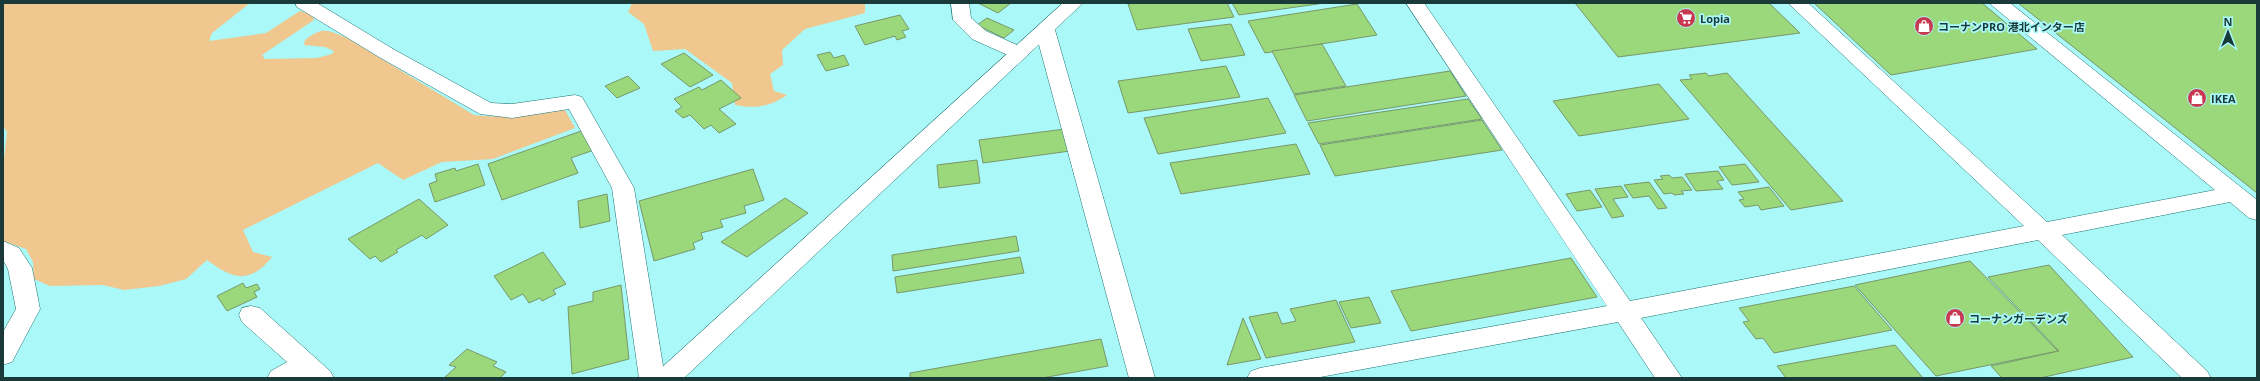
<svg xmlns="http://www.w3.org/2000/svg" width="2260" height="381" font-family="'Open Sans','Noto Sans JP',sans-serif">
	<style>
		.green { fill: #f0c78e }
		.building { fill: #9bd77b; stroke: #789869 }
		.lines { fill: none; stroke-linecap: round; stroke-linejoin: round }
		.street-casing { stroke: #1f7272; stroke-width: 1 }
		.secondary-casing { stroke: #1f7272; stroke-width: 1 }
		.street { fill: #fff; fill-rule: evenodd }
		.secondary { fill: #fff; fill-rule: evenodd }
		.labels { text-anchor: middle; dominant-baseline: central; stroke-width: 3.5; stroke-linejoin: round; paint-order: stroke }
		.poi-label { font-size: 11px; font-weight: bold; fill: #1a3a3a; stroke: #aaf8f7; text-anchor: start }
	</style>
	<rect width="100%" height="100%" fill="#aaf8f7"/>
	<g class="green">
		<path d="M3 3H250L212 33 209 41 266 33 300 11 312 15 314 20 262 55 265 59 317 58 332 54 334 51 325 47 304 45 305 40C323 26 327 30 347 38L474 115C506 119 534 115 565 110L575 128 493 159 442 162 403 180 378 163 243 230 253 252 272 257C249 285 233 279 207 260L186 279 159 286 124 290 103 285 50 286 34 279 33 262 26 249 3 241V169L7 132 3 126Z"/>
		<path d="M632 3H865V13L805 29 782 50 783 65 770 74 774 91 787 95C769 107 756 109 735 105L732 83 685 49 653 51 644 24 628 12Z"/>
	</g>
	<g class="building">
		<polygon points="978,3 1011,3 998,13"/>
		<polygon points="1138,3 1227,3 1234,17 1137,30 1128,4"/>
		<polygon points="1232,3 1325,3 1239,15"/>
		<polygon points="1575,3 1769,3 1800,33 1618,57"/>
		<polygon points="1814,3 1982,3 2037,49 1891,75"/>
		<polygon points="2018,3 2257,3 2257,193"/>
		<polygon points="1357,4 1377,35 1265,53 1248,21"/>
		<polygon points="900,15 909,29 902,31 906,37 897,40 895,36 865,45 855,26"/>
		<polygon points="987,18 1014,30 1004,38 977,25"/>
		<polygon points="1231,24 1245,55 1201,61 1188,29"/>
		<polygon points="1322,44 1346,86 1294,94 1272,51"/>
		<polygon points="830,52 834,58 844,55 849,65 826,71 817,55"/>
		<polygon points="684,53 713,75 690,87 661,64"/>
		<polygon points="1226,66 1240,97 1128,113 1118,81"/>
		<polygon points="1450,71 1466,96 1307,121 1294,95"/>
		<polygon points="1706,73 1709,76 1727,73 1843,201 1791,210 1680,80 1692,79 1689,75"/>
		<polygon points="628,76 640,88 617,98 605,86"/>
		<polygon points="721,80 741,98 719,109 736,124 719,133 711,125 704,129 690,115 683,118 675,111 682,107 674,99 699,87 702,90"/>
		<polygon points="1659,84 1689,119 1579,136 1553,101"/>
		<polygon points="1268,98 1286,133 1158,154 1144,118"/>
		<polygon points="1468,99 1482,119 1319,144 1308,123"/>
		<polygon points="1482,120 1502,150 1335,176 1320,145"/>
		<polygon points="1065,129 1070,151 983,163 979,140"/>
		<polygon points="584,130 594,150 571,158 578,173 502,200 488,164"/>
		<polygon points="1296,144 1310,174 1181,194 1170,163"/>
		<polygon points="977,160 980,183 939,188 937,165"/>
		<polygon points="478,164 485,185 435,202 429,184 437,181 435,174 455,168 456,171"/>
		<polygon points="1745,164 1759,182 1732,185 1719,167"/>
		<polygon points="753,169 764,200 744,206 746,213 720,220 723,227 701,233 703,239 693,243 695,249 654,261 639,201"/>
		<polygon points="1718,171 1724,180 1717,181 1723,189 1696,191 1685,174"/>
		<polygon points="1669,175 1672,178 1682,177 1692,190 1681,191 1684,194 1674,195 1672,193 1664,194 1654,180 1663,179 1660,176"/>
		<polygon points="1649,182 1667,208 1658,209 1649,196 1633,198 1624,185"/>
		<polygon points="1621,186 1628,197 1613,199 1624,216 1612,218 1595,189"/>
		<polygon points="1769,187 1784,206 1761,210 1758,205 1745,207 1739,200 1744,199 1738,192"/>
		<polygon points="1590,190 1602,207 1577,211 1566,194"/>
		<polygon points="607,194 610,221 580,228 578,201"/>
		<polygon points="785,198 808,213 747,257 721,242"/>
		<polygon points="419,199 448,225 426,239 422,235 396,250 398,252 381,262 375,256 370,259 348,239"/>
		<polygon points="1016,236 1019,251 893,271 892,255"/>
		<polygon points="543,252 566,284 553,290 556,294 542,301 540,298 529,303 523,294 511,300 494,276"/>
		<polygon points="1020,257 1024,273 897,293 895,277"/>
		<polygon points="1571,258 1597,297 1411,331 1391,291"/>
		<polygon points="1970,261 2058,351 1936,376 1855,285"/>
		<polygon points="2049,265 2133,357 2040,378 2002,378 1991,366 2059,351 1988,277"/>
		<polygon points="243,283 246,288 257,284 260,289 254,292 257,297 227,311 217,296"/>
		<polygon points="621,285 629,359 572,374 568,307 593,301 593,292"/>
		<polygon points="1854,286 1892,330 1774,353 1763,338 1756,339 1743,322 1749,321 1739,308"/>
		<polygon points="1369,297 1381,323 1351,328 1339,302"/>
		<polygon points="1336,300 1355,342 1266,358 1249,317 1277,312 1282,324 1296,321 1290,309"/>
		<polygon points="1243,318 1261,359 1227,365"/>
		<polygon points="1101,339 1108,366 1042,378 910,378 910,373"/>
		<polygon points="1895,345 1923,378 1786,378 1777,366"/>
		<polygon points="467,349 497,362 493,366 506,372 500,378 444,378 456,367 449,365"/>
	</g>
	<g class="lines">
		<defs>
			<g id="street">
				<polygon points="295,3 317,3 393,49 491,103 512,104 575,95 582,97 634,188 665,378 639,378 612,188 569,109 512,118 480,114 379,57 297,7"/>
				<polygon points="951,3 969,3 971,18 986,31 1026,49 1029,53 1026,57 1019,59 1012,57 972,39 953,20"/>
				<polygon points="1406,3 1424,3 1630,301 2024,226 1788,3 1808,3 2047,222 2215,190 1989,3 2010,3 2257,200 2257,220 2249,218 2230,202 2062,235 2207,371 2211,378 2182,378 2038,240 1641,318 1682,378 1655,378 1618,322 1315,378 1247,378 1251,371 1260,368 1607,306"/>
				<polygon points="1045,24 1052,26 1055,30 1155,378 1129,378 1035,30 1038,26"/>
				<polygon points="3,241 19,248 32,268 40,309 12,362 3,365 3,332 16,309 8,269 3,260"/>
				<polygon points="251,306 260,308 330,371 334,378 267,378 271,371 287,362 242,322 239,315 242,308"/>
			</g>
			<polygon id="secondary" points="1063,3 1083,3 684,378 654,378 658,371"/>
		</defs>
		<use href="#street" class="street-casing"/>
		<use href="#secondary" class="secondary-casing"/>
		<use href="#street" class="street"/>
		<use href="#secondary" class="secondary"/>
	</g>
	<defs>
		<symbol id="supermarket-disc" viewBox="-11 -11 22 22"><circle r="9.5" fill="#c83851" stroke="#aaf8f7"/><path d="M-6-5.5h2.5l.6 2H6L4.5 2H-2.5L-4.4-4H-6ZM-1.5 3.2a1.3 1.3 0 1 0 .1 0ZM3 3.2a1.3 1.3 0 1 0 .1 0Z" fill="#fff"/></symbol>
		<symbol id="shop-disc" viewBox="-11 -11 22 22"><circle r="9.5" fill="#c83851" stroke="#aaf8f7"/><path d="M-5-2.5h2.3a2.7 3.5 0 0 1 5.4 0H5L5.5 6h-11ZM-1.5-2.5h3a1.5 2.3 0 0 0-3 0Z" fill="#fff"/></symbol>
	</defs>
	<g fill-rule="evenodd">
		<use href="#supermarket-disc" x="1675" y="7" width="22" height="22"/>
		<use href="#shop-disc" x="1913" y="15" width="22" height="22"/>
		<use href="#shop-disc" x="2186" y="87" width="22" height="22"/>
		<use href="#shop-disc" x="1944" y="307" width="22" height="22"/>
	</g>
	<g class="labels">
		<g class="poi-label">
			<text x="1700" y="18">Lopia</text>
			<text x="1938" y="26">コーナンPRO 港北インター店</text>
			<text x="2211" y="98">IKEA</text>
			<text x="1969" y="318">コーナンガーデンズ</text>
		</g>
	</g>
	<rect width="2260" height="381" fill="none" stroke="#1a3a3a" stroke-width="8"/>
	<g transform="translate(2228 32)" stroke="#aaf8f7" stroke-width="3" paint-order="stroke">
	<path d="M0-3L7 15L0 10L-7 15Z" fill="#1a3a3a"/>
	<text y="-6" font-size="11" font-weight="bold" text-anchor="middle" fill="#1a3a3a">N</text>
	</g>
</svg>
